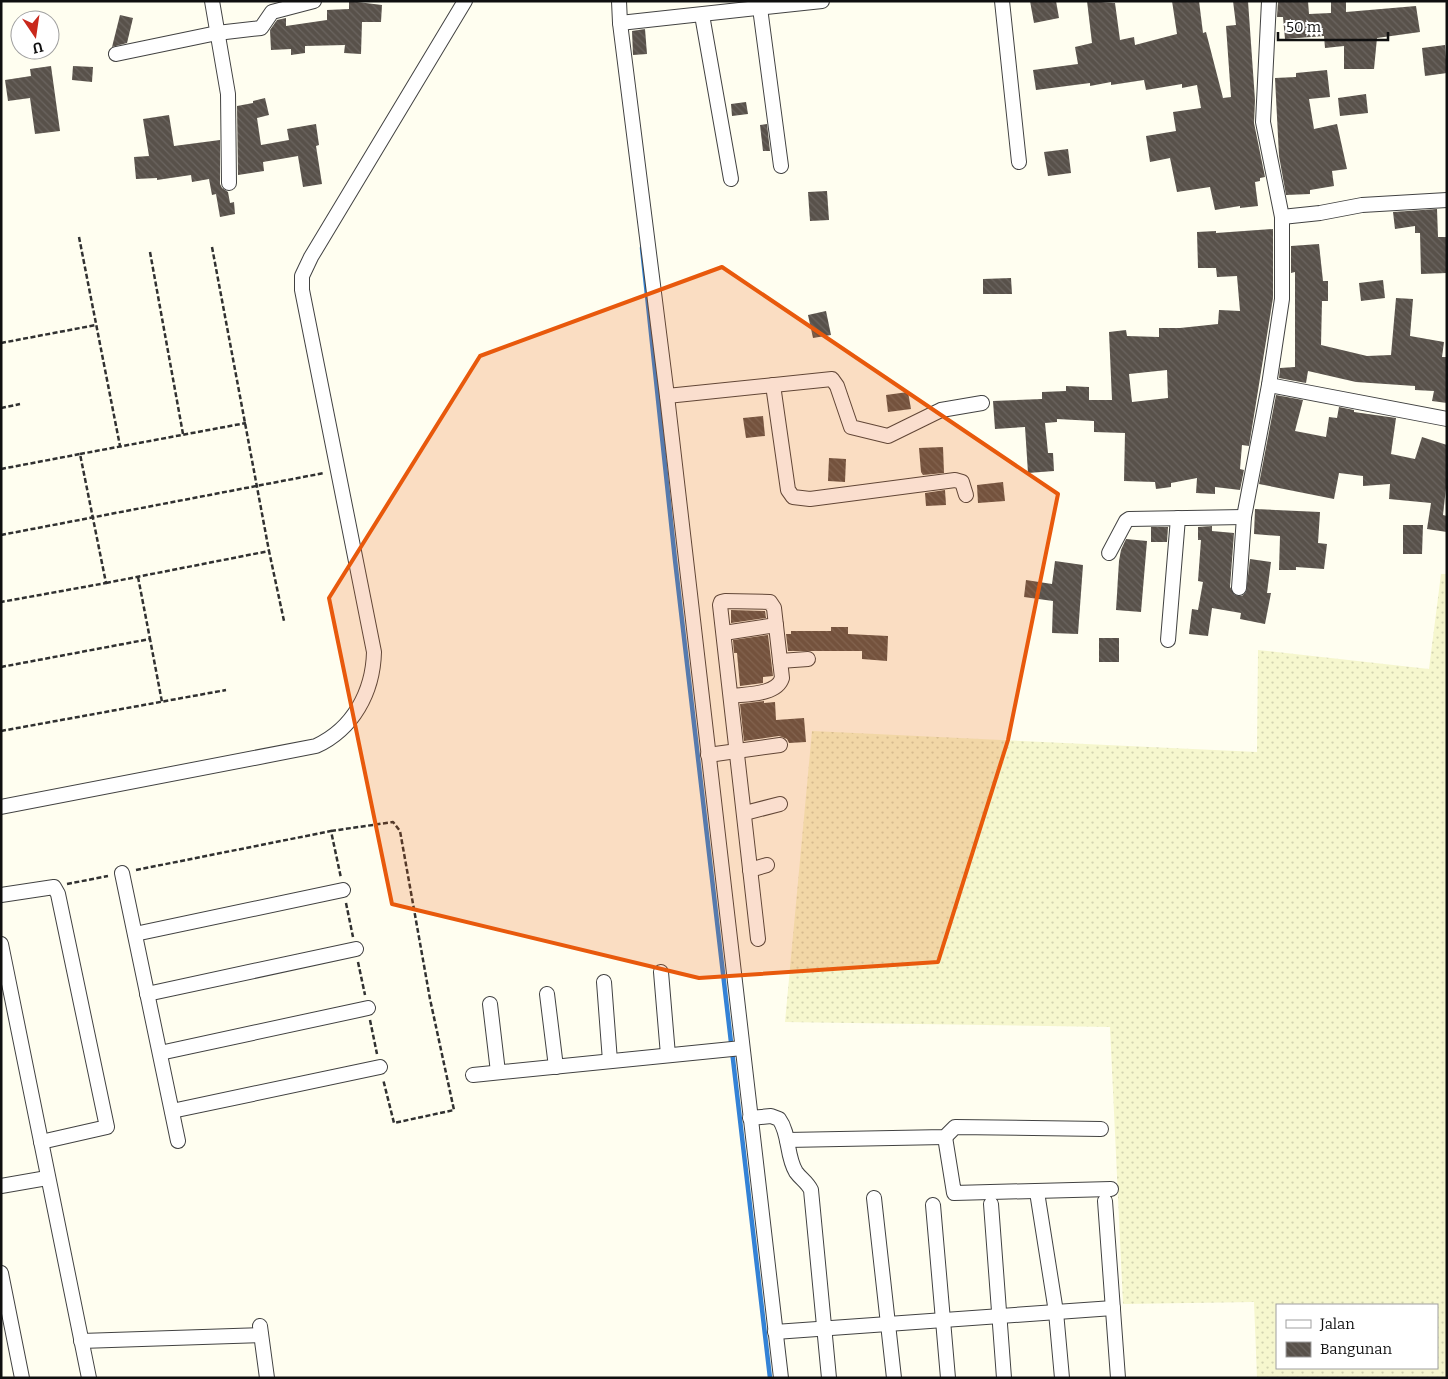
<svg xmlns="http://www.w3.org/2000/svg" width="1448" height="1379" font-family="Bitter,serif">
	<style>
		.farmland { fill: url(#farmland-dots); fill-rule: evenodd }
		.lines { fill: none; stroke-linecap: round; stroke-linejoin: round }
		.stream { stroke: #3382d6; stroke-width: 4.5 }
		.building { fill: url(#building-back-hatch); fill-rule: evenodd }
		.street-casing { stroke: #424242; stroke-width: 16 }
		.path { stroke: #313131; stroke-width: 2.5; stroke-dasharray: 5 2.5; stroke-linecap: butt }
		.street { stroke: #fff; stroke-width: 14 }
		.marked { fill: #e8590c; fill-opacity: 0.2; stroke: #e8590c; stroke-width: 4; stroke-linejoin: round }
	</style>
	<defs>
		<pattern id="farmland-dots" width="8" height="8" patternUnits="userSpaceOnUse" patternTransform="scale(1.25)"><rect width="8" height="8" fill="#f6f7ce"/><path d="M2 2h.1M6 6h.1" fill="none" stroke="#d2d3b0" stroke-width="1.8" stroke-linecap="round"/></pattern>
		<pattern id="building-back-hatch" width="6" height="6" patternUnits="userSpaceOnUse" patternTransform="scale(1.25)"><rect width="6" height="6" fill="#58514a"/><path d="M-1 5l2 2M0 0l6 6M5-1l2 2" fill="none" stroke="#6b6560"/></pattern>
	</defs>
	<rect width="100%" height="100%" fill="#fffef0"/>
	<path class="farmland" d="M1441 574H1447V1378H1257L1254 1302 1123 1304 1110 1027 785 1022 812 731 1257 752 1258 650 1429 669ZM1277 1305H1437V1368H1277Z"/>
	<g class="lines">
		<polyline class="stream" points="642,248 675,560 770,1378"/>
	</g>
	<g class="building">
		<polygon points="349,1 382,5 381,22 362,22 361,54 344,53 345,45 305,46 305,53 291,55 291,49 271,50 270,30 277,20 286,18 286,26 327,20 327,10 349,9"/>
		<polygon points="1030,1 1056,1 1059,18 1034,23"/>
		<polygon points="1087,1 1115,3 1120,40 1134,37 1135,45 1177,34 1172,1 1199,1 1203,33 1206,32 1223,98 1231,97 1226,26 1236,25 1233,1 1248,1 1255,100 1254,123 1265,177 1260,178 1260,181 1255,182 1258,206 1240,208 1240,206 1215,210 1210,187 1177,192 1170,158 1150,162 1146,136 1176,131 1173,112 1201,108 1197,85 1182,88 1182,84 1146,90 1144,80 1111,85 1111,82 1090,86 1090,83 1036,90 1033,70 1078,64 1075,47 1092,43"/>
		<polygon points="1278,1 1308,1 1309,14 1331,13 1331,1 1346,1 1346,12 1416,6 1420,32 1377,38 1374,69 1344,69 1344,46 1325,48 1324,36 1285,39 1283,17 1277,17"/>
		<polygon points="120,15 133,18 127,43 112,47"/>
		<polygon points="645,29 647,54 633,55 632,31"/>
		<polygon points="1445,45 1447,73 1425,76 1422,48"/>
		<polygon points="51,66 60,131 35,134 30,98 8,101 5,80 31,76 30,69"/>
		<polygon points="73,66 93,67 92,82 72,80"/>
		<polygon points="1327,70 1330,97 1309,99 1314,129 1337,124 1347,169 1332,171 1334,186 1310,190 1310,194 1286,195 1279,156 1275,78 1296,77 1296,73"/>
		<polygon points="1366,94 1368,113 1340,116 1338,98"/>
		<polygon points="265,98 269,115 257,118 261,145 289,140 287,129 316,124 319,145 316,146 322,184 303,187 298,156 263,162 264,171 238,175 237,106 253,103 253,101"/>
		<polygon points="746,102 748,114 732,116 731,104"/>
		<polygon points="169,115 174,146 220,140 220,184 222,188 228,192 230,203 234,202 235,214 220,217 216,194 212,195 209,179 192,182 191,175 157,180 157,178 136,179 134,157 149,156 143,119"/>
		<polygon points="767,124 770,151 763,151 760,125"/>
		<polygon points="1068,149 1071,173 1048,176 1044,152"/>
		<polygon points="827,191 829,220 810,221 808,192"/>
		<polygon points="1437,209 1438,237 1447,237 1447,273 1421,274 1420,233 1415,233 1415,226 1395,229 1393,212"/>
		<path d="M1273 229V298L1249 446 1242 445 1240 469 1244 470 1240 490 1215 487V494L1196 493 1197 478 1171 483V487L1156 489 1155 482 1124 481 1125 433 1094 432V421L1057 419V422L1045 423 1048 453H1053L1054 471 1028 473 1025 427 995 429 993 401 1042 399V392L1066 391V386L1089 387V400H1112L1109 332 1126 330 1127 336 1159 337V328H1180L1218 324 1219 310 1240 311 1237 276 1217 277 1216 268H1198L1197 232 1216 231V233ZM1167 370 1168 398 1132 402 1129 374Z"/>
		<polygon points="1319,244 1323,281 1328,281 1328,301 1322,301 1321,345 1367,356 1391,355 1396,298 1413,299 1410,336 1444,342 1442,357 1447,357 1447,403 1432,401 1434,391 1415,390 1415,386 1356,382 1308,371 1306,383 1279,378 1280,368 1295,367 1295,272 1291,273 1291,246"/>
		<polygon points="1011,278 1012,294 983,294 983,279"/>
		<polygon points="1383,280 1385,298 1361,301 1359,283"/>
		<polygon points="826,311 831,335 813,338 808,315"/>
		<polygon points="908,392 911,409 888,412 886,395"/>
		<polygon points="1276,395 1303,400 1295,431 1326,437 1329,417 1337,418 1339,407 1354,410 1354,412 1396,418 1391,454 1415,459 1422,437 1447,445 1447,479 1443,515 1447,516 1447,532 1427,529 1431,503 1389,499 1390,484 1363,486 1363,476 1339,473 1334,499 1259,484"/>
		<polygon points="763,416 765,436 746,438 743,418"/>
		<polygon points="943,447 944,473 923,475 921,472 919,448"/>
		<polygon points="829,458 846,459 845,482 828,481"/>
		<polygon points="1003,482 1005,501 978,503 977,485"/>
		<polygon points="945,490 946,505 926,506 925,493"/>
		<polygon points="1255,509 1320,512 1318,543 1327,544 1324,569 1296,567 1296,570 1279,570 1280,536 1254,534"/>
		<polygon points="1403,525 1423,525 1422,554 1403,554"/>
		<polygon points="1212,526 1212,531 1234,533 1230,587 1235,595 1242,596 1246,592 1250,559 1271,562 1267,593 1271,593 1265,624 1240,619 1241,613 1212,608 1208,636 1189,634 1192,609 1198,610 1203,582 1198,581 1201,540 1198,540 1198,527"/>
		<polygon points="1151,527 1168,527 1167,542 1151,542"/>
		<polygon points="1126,539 1147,541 1141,612 1116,610 1119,561 1121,550"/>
		<polygon points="1055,561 1083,565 1078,634 1052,633 1053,601 1024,597 1026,580 1052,584"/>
		<polygon points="731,610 765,611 766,618 731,623"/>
		<polygon points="831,627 848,627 848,634 888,636 887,661 862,659 862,651 788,651 786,634 791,634 791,631 831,631"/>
		<polygon points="768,635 773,676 763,677 763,683 740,686 737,653 734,653 733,640"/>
		<rect x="1099" y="638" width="20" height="24"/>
		<polygon points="764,701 764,703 775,702 776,720 804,718 806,742 789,743 787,739 779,736 744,741 740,704"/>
	</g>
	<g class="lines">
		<defs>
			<g id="street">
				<polyline points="212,1 228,94 229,183"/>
				<polyline points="619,1 620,23 667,396 781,1378"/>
				<polyline points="1002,1 1019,162"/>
				<polyline points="760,8 781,166"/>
				<polyline points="702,15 731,179"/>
				<polyline points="620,23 822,1"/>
				<polyline points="116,54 217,33 261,28 272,12 314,1"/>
				<polyline points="1282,217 1320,213 1362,205 1447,200"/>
				<polyline points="773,385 788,490 793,497 810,499 955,480 962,482 966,495"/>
				<polyline points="1269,385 1447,419"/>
				<polyline points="667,396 832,379 837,386 851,427 888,436 941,410 982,403"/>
				<polyline points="1109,553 1126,521 1129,519 1244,517"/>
				<polyline points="1239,588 1244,517 1269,385 1282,299 1282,217 1263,122 1269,1"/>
				<polyline points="724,633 776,625"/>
				<polyline points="1168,640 1178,518"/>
				<polyline points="780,661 808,659"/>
				<path d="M731 696C746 694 777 695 782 678L774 608 770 602 725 601 721 602 720 605 758 939"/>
				<polyline points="708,755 780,745"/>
				<path d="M1 807 316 746C353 729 373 692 374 652L302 290V276L311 257 465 1"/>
				<polyline points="745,813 780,804"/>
				<polyline points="750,870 767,865"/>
				<polyline points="122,873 178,1141"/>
				<polyline points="1,895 54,887 58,894 107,1127 41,1142"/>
				<polyline points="135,934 343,890"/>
				<polyline points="1,944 89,1378"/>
				<polyline points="661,972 668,1055"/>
				<polyline points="604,982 610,1061"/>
				<polyline points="147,994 356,949"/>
				<polyline points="547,994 556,1067"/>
				<polyline points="490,1004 498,1072"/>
				<polyline points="160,1053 368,1008"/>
				<polyline points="473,1075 742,1048"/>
				<polyline points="172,1111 380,1067"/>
				<path d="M750 1118 771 1116 779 1119C790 1134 786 1156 796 1172 801 1179 807 1182 811 1190L829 1378"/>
				<polyline points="945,1137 954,1193 1111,1189"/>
				<polyline points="787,1140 945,1137 955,1127 1101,1129"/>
				<polyline points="1,1186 47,1178"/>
				<polyline points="1037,1192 1056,1312 1062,1378"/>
				<polyline points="874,1198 894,1378"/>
				<polyline points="1105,1201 1118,1378"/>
				<polyline points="991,1204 1004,1378"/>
				<polyline points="933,1205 948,1378"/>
				<polyline points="1,1273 22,1378"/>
				<polyline points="260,1326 267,1378"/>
				<polyline points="775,1332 1113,1308"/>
				<polyline points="81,1341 261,1335"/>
			</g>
		</defs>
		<use href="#street" class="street-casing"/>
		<g class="path">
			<polyline points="79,237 120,446"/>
			<polyline points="212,247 269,551"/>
			<polyline points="150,252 183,434"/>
			<polyline points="1,343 96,325"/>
			<polyline points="1,408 20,404"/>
			<polyline points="80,454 246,423"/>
			<polyline points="1,469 80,454 106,583 1,602"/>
			<polyline points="1,535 324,473"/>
			<polyline points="138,577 150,639"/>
			<polyline points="106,583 269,551 284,621"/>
			<polyline points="1,667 150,639 162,702"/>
			<polyline points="1,731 226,690"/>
			<polyline points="331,831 393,822 400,831 430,999 454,1110 394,1123 383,1079"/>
			<polyline points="136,870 331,831 341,878"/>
			<polyline points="67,884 108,876"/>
			<polyline points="346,903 353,937"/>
			<polyline points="358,962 365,995"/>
			<polyline points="370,1020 377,1054"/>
		</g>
		<use href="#street" class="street"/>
	</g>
	<path class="marked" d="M722 267 1058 494 1008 740 938 962 699 978 392 904 329 598 480 356Z"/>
	<rect width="1448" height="1379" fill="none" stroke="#0f0f0f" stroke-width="5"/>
	<rect x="1276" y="1304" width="162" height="65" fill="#ffffff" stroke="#9f9f9f"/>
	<rect x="1286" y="1320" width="25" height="8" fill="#ffffff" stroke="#9f9f9f"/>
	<text x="1320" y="1329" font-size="15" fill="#0f0f0f">Jalan</text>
	<rect x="1286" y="1342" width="25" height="15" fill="url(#building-back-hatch)" stroke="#9f9f9f"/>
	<text x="1320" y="1354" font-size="15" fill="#0f0f0f">Bangunan</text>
	<g transform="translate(35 35) rotate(167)"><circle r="24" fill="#ffffff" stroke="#9f9f9f"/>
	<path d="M0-4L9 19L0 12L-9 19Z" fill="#c9281c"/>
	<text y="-8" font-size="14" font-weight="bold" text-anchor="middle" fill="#0f0f0f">U</text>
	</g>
	<path d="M1278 32v8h110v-8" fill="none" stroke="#0f0f0f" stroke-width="2.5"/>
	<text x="1286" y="32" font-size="15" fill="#0f0f0f" stroke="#ffffff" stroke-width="4" paint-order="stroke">50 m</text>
</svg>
